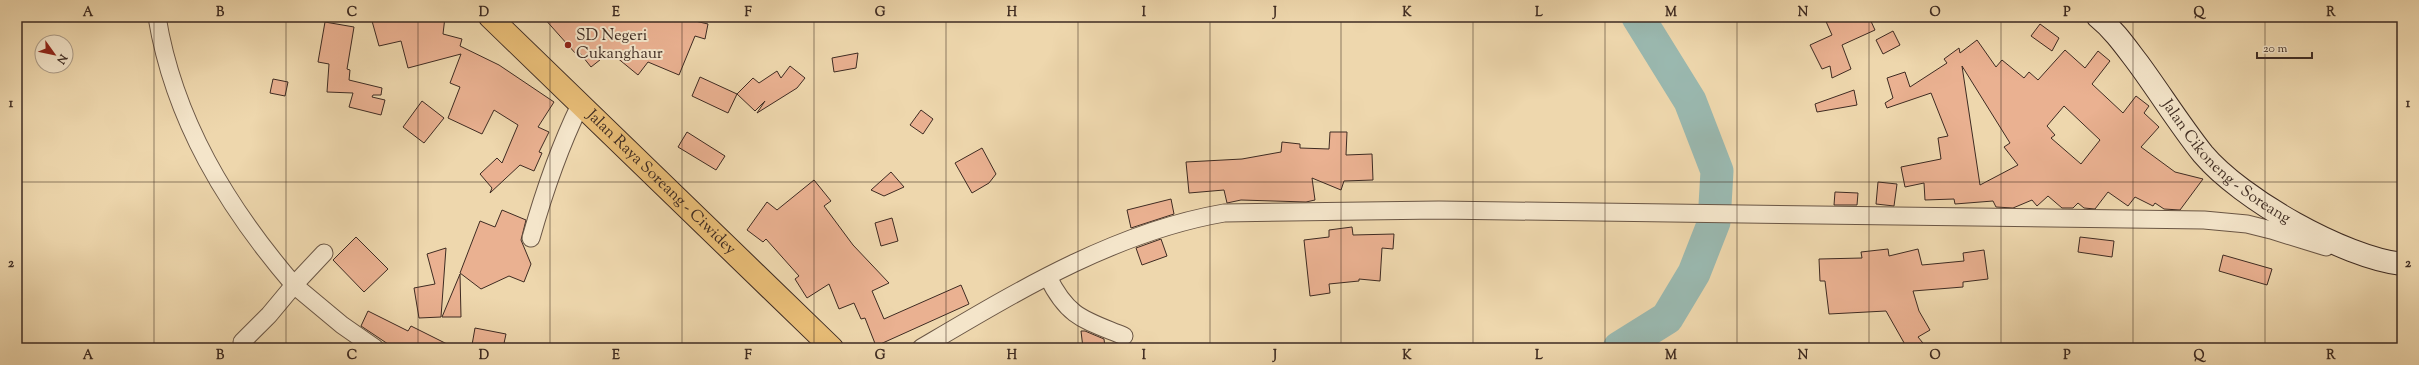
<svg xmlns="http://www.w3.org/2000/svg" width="2419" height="365" font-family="'Sorts Mill Goudy',serif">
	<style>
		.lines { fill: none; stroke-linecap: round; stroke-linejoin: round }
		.river { stroke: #9ab8af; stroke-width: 33 }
		.building { fill: #eab191; stroke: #3e2b22; fill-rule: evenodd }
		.street-casing { stroke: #6a5645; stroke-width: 19 }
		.secondary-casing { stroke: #3e2b22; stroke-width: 24 }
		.highway-casing { stroke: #3e2b22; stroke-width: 24 }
		.street { stroke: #f4e5ca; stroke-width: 17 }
		.secondary { stroke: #f4e5ca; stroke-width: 22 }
		.highway { stroke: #e7bc76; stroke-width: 22 }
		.grid { fill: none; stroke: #3e2b22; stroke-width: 1; stroke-opacity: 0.55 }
		.poi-dot { fill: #8f2418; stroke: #f4e5ca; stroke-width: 1.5 }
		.labels { text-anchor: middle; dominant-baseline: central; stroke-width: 4; stroke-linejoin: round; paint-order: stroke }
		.poi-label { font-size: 16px; fill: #3e2b22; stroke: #f4e5ca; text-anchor: start }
		.street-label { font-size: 16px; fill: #3e2b22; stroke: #f4e5ca }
		.neatline { fill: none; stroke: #3e2b22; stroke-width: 1.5 }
		.grid-label { font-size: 13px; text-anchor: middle; font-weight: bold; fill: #3e2b22 }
	</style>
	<rect width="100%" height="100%" fill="#eed7ad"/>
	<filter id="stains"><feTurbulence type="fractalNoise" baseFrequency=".005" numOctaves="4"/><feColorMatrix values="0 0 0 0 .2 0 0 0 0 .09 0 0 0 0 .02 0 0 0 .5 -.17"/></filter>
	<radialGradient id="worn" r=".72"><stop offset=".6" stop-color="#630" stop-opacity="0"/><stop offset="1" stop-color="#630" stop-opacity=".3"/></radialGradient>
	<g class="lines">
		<polyline class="river" points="1619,348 1667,318 1694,273 1714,222 1717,171 1690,101 1638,17"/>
	</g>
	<g class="building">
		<polygon points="389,17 445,17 443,34 462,39 460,46 499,65 554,102 538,127 549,132 539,152 542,153 534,171 520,165 490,193 492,188 480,174 497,158 502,163 518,125 494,110 482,134 448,118 460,87 450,83 461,54 408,68 401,41 379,46 372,21"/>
		<polygon points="543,17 678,17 708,24 705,39 695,36 679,75 648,62 638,75 610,52 591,67 579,52 576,54"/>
		<polygon points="1824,17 1869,17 1875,30 1842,45 1851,69 1832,78 1830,66 1822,69 1810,45 1832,35"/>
		<polygon points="325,22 354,27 347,69 350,70 349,80 382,88 381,95 373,95 372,97 385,100 381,115 349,107 353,93 327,92 329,64 318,62"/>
		<polygon points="2040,24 2059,38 2052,51 2031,36"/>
		<polygon points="1893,31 1900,45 1883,54 1876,40"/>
		<path d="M1977 40 1996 67 2002 60 2024 78 2029 72 2038 80 2065 50 2085 68 2098 51 2110 61 2092 84 2123 113 2136 96 2149 106 2144 113 2159 127 2141 147 2175 172 2203 179 2180 210 2164 209 2155 203 2153 206 2135 197 2128 206 2108 192 2095 209 2084 208 2078 203 2073 208H2062L2048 196 2037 206 2032 200 2013 208 1996 207 1993 201 1955 204 1954 199 1925 200 1924 183 1905 187 1901 167 1941 159 1938 138 1948 136 1931 93 1887 108 1885 103 1893 98 1887 78 1905 72 1910 87 1947 63 1944 59 1959 48 1960 53ZM1962 66 2010 143 2004 147 2018 165 1980 185ZM2064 106 2100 140 2081 164 2051 138 2055 135 2047 126Z"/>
		<polygon points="858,53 856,68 834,72 832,58"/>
		<polygon points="790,66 805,78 797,88 757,113 765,101 755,111 737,94 753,78 759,83 777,71 781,78"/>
		<polygon points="700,77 737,94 728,113 692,96"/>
		<polygon points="273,79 288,82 285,96 270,93"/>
		<polygon points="1854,90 1857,105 1817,112 1815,104"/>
		<polygon points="422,101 444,118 424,143 403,127"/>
		<polygon points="921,110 933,119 923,134 910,125"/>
		<polygon points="687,132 725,156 716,170 678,147"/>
		<polygon points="1330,132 1347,132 1346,155 1372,154 1373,180 1344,181 1341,190 1312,178 1315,200 1306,202 1241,200 1227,203 1224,190 1189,193 1186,162 1242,159 1281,152 1282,142 1300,144 1300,148 1329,149"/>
		<polygon points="982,148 996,174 989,183 972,193 955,163"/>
		<polygon points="891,172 904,187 884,196 871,190"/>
		<polygon points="814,180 831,201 824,206 853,245 889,283 872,291 884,319 961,285 969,304 876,346 865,318 861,319 854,303 839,309 829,284 807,298 795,279 799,276 766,239 763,242 747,230 767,202 777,210"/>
		<polygon points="1878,182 1897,184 1894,206 1876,204"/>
		<polygon points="1835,192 1858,193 1857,205 1834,205"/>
		<polygon points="1171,199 1174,214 1131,228 1127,210"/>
		<polygon points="502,210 526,220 521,240 531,264 524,282 509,276 481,289 460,273 480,221 495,227"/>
		<polygon points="892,218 898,241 881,246 875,223"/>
		<polygon points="1352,227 1353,235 1394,234 1393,249 1382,248 1380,281 1359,279 1359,281 1329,284 1330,293 1310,296 1304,240 1329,237 1329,230"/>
		<polygon points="356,237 388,269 364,292 333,260"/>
		<polygon points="2080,237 2114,241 2112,257 2078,252"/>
		<polygon points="1161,239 1167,256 1142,265 1136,248"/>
		<polygon points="446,248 441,317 419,318 414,288 435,284 427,254"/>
		<polygon points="1888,249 1889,256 1918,249 1922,265 1964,261 1963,253 1984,250 1988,279 1963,282 1963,287 1913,291 1919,311 1930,330 1918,337 1927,348 1907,348 1886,311 1829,314 1825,281 1820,281 1819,259 1862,258 1861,252"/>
		<polygon points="2223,255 2272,269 2267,285 2219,271"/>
		<polygon points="460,274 461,317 442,317"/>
		<polygon points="368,311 408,331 411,326 455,348 394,348 361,326"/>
		<polygon points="475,328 506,334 503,348 472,345"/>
		<polygon points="1081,331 1085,331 1104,339 1105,347 1083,348"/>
	</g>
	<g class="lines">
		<defs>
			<g id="street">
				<path d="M157 17C174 120 227 207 294 285L324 253"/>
				<path d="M531 238C544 192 559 148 580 105"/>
				<path d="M1048 277C1068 318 1085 320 1124 336"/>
				<polyline points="242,342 269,315 294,285 342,325 375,348"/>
				<path d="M921 348C1016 292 1114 232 1224 213L1439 210 2204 220 2247 224 2271 230 2326 247"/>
			</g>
			<g id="secondary">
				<path id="s1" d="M2098 17C2114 30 2125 46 2138 63 2160 93 2180 125 2203 154 2241 199 2343 257 2402 264"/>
			</g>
			<g id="highway">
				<path id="s2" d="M490 17 832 348"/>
			</g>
		</defs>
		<use href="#street" class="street-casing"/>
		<use href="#secondary" class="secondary-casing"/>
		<use href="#highway" class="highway-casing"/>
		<use href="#street" class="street"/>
		<use href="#secondary" class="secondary"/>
		<use href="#highway" class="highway"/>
	</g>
	<path class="grid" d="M154 17V348M286 17V348M418 17V348M550 17V348M682 17V348M814 17V348M946 17V348M1078 17V348M1210 17V348M1341 17V348M1473 17V348M1605 17V348M1737 17V348M1869 17V348M2001 17V348M2133 17V348M2265 17V348M17 182H2402"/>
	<circle class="poi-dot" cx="568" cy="45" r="4"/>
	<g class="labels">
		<g class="poi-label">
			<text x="576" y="36">SD Negeri<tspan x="576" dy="18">Cukanghaur</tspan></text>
		</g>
		<g class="street-label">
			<text stroke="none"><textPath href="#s1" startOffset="195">Jalan Cikoneng - Soreang</textPath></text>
			<text stroke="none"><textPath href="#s2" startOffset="238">Jalan Raya Soreang - Ciwidey</textPath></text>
		</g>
	</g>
	<rect width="2419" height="365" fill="none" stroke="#eed7ad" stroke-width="44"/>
	<g transform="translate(54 54) rotate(123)"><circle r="19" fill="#f4e5ca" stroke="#ab9b87"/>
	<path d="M0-3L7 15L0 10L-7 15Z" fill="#8f2418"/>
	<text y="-6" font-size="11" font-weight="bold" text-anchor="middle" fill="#3e2b22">N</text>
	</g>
	<path d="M2257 52v6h55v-6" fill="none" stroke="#3e2b22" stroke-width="2"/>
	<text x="2263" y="52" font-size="12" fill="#3e2b22" stroke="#f4e5ca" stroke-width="3" paint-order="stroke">20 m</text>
	<rect x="22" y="22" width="2375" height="321" class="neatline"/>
	<g class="grid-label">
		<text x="88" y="16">A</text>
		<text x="220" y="16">B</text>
		<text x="352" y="16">C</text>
		<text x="484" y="16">D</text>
		<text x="616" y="16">E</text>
		<text x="748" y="16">F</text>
		<text x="880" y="16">G</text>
		<text x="1012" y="16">H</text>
		<text x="1144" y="16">I</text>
		<text x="1275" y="16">J</text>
		<text x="1407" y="16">K</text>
		<text x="1539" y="16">L</text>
		<text x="1671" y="16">M</text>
		<text x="1803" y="16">N</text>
		<text x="1935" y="16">O</text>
		<text x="2067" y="16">P</text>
		<text x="2199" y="16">Q</text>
		<text x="2331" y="16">R</text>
		<text x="11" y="107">1</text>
		<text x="2408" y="107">1</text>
		<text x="11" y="267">2</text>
		<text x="2408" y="267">2</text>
		<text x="88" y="359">A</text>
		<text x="220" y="359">B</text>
		<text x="352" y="359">C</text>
		<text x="484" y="359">D</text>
		<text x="616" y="359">E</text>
		<text x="748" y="359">F</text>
		<text x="880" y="359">G</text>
		<text x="1012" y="359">H</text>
		<text x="1144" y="359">I</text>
		<text x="1275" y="359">J</text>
		<text x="1407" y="359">K</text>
		<text x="1539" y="359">L</text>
		<text x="1671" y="359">M</text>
		<text x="1803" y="359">N</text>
		<text x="1935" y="359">O</text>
		<text x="2067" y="359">P</text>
		<text x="2199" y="359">Q</text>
		<text x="2331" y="359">R</text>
	</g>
	<rect width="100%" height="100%" filter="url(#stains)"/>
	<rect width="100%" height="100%" fill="url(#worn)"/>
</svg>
